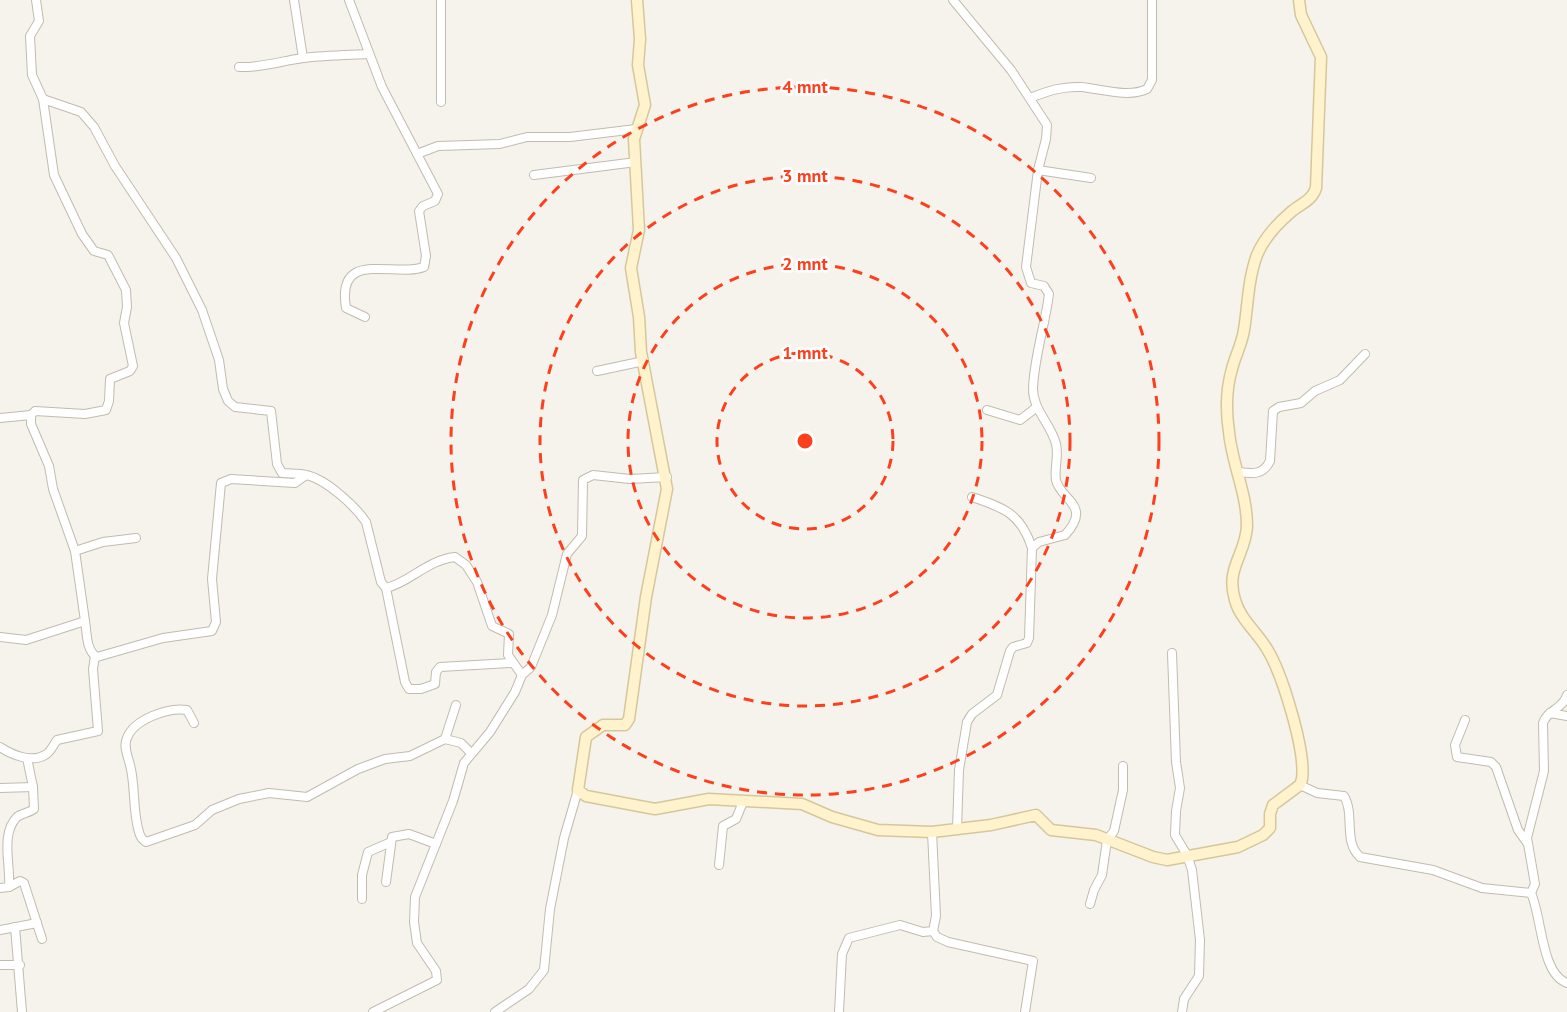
<svg xmlns="http://www.w3.org/2000/svg" width="1567" height="1012" font-family="'PT Sans',sans-serif">
	<style>
		.lines { fill: none; stroke-linecap: round; stroke-linejoin: round }
		.street-casing { stroke: #c2bbae; stroke-width: 10 }
		.secondary-casing { stroke: #d6c79b; stroke-width: 13 }
		.street { stroke: #fff; stroke-width: 8 }
		.secondary { stroke: #fff3cd; stroke-width: 10 }
		.ring { fill: none; stroke: #fc3f1d; stroke-width: 3; stroke-dasharray: 10 8 }
		.centre { fill: #fc3f1d; stroke: #fff; stroke-width: 3 }
		.ring-label { font-size: 18px; text-anchor: middle; font-weight: bold; fill: #fc3f1d; stroke: #fff; stroke-width: 5; stroke-linejoin: round; paint-order: stroke }
	</style>
	<rect width="100%" height="100%" fill="#f6f3ec"/>
	<g class="lines">
		<defs>
			<g id="street">
				<polyline points="294,0 303,58"/>
				<path d="M349 0 382 87 438 194 435 201 423 206 419 211 426 256 424 267C394 278 336 248 346 308L365 317"/>
				<polyline points="441,0 441,102"/>
				<path d="M953 0 1011 70 1047 125 1046 139 1038 170 1026 267 1031 283 1044 286 1049 294C1045 326 1034 357 1033 389 1033 410 1051 424 1056 444 1059 456 1054 468 1056 480 1060 500 1093 505 1065 535L1039 542 1032 548 1029 638 1027 643 1013 647 1010 651 997 695 972 714 967 722 959 770 957 829"/>
				<path d="M239 67C261 68 281 61 303 58 325 55 347 55 368 54"/>
				<path d="M1030 98C1048 91 1062 86 1081 87 1102 89 1128 98 1147 89L1152 80V0"/>
				<path d="M43 99 81 112 94 127 115 166 176 258 202 310 219 360 223 389 228 401 235 407 271 411 277 464 282 473C290 474 299 473 306 475 326 479 355 506 366 522L381 582 386 588C409 583 427 560 455 557L466 565 477 582 492 626 509 634 508 655 522 675"/>
				<polyline points="417,154 438,146 500,144 527,137 570,137 636,129"/>
				<polyline points="1038,170 1091,178"/>
				<polyline points="534,175 636,162"/>
				<polyline points="597,371 644,361"/>
				<polyline points="987,410 1020,420 1037,407"/>
				<polyline points="0,418 31,415"/>
				<path d="M1239 472C1253 474 1263 475 1270 461L1273 411 1279 407 1301 403 1315 391 1340 380 1365 354"/>
				<path d="M972 497C1005 508 1021 514 1032 548"/>
				<polyline points="75,551 103,542 136,538"/>
				<polyline points="386,588 405,682 409,689 421,689 435,684 436,672 440,667 511,663"/>
				<path d="M85 621C87 633 86 651 97 657L163 638 212 631 216 622 212 579 221 483 231 479 295 483 306 475"/>
				<polyline points="0,637 26,640 85,621 75,551 53,489 49,466 31,424 31,415 35,411 85,414 106,410 109,401 110,379 130,371 133,366 124,323 127,307 126,290 108,255 94,251 82,234 54,175 43,99 32,75 30,36 39,21 36,0"/>
				<polyline points="1172,653 1176,762 1180,788 1176,811 1175,835 1187,855 1192,870 1200,940 1199,976 1184,999 1182,1012"/>
				<polyline points="1550,713 1567,716"/>
				<polyline points="1465,720 1455,745 1457,757 1491,762 1496,767 1518,830 1528,844"/>
				<path d="M194 723 187 710C169 707 134 719 127 738 123 746 128 757 130 765 136 787 132 814 140 835 142 839 142 839 146 842L195 825 212 810 239 799 269 793 307 797 358 769 385 759 410 756 445 739 461 743 471 753"/>
				<polyline points="445,739 456,705"/>
				<path d="M0 747C12 755 32 763 45 755 51 752 53 745 57 740L98 731 93 669 95 656"/>
				<path d="M1300 785 1317 793 1344 796C1355 814 1343 842 1360 857L1433 870 1482 888 1531 893C1542 917 1541 974 1567 983"/>
				<polyline points="0,788 33,787"/>
				<polyline points="719,865 723,826 736,819 743,802"/>
				<polyline points="386,882 392,837 409,834 436,844"/>
				<polyline points="9,887 20,881 24,883 42,939"/>
				<path d="M0 888 9 887C11 866 0 834 17 817 22 813 29 813 34 809L33 787 27 758"/>
				<path d="M1531 893 1535 884 1527 838 1544 771 1543 723C1547 710 1563 709 1567 695"/>
				<polyline points="362,899 362,875 368,852 391,842"/>
				<polyline points="1090,904 1094,890 1102,875 1107,840 1114,831 1123,790 1123,766"/>
				<polyline points="15,927 22,1012"/>
				<polyline points="0,930 37,923"/>
				<polyline points="933,931 937,937 948,942 1033,961 1025,1012"/>
				<polyline points="0,965 20,965"/>
				<polyline points="373,1012 437,980 436,971 417,943 414,922 415,897 453,801 464,763 490,732 515,692 522,675 531,667 552,615 567,554 582,536 583,480 593,475 630,479 667,477"/>
				<polyline points="495,1012 529,989 544,970 550,909 564,838 578,790"/>
				<polyline points="839,1012 842,954 849,938 900,925 923,932 933,931 936,916 932,832"/>
			</g>
			<path id="secondary" d="M637 0 640 39 638 65 645 105 634 139 639 230 631 268 639 317 641 352 667 489 646 597 629 719 625 725H603L586 737 578 790 586 796 655 809 709 799 802 804 832 817 878 830 932 832 991 825 1036 815 1051 830 1096 835 1153 857 1167 860 1238 847 1263 835 1270 828V814L1273 805 1300 785 1302 779C1306 751 1282 673 1267 649 1257 632 1240 619 1235 600 1225 568 1246 554 1247 526 1247 493 1232 464 1229 432 1226 412 1226 389 1232 369 1235 356 1242 344 1244 330 1248 305 1248 279 1257 255 1264 238 1277 224 1291 212 1300 204 1312 201 1316 188L1321 57 1301 15 1299 0"/>
		</defs>
		<use href="#street" class="street-casing"/>
		<use href="#secondary" class="secondary-casing"/>
		<use href="#street" class="street"/>
		<use href="#secondary" class="secondary"/>
	</g>
	<g class="ring">
		<circle cx="805" cy="441" r="88"/>
		<circle cx="805" cy="441" r="177"/>
		<circle cx="805" cy="441" r="265"/>
		<circle cx="805" cy="441" r="354"/>
	</g>
	<circle cx="805" cy="441" r="9" class="centre"/>
	<g class="ring-label">
		<text x="805" y="93">4 mnt</text>
		<text x="805" y="182">3 mnt</text>
		<text x="805" y="270">2 mnt</text>
		<text x="805" y="359">1 mnt</text>
	</g>
</svg>
